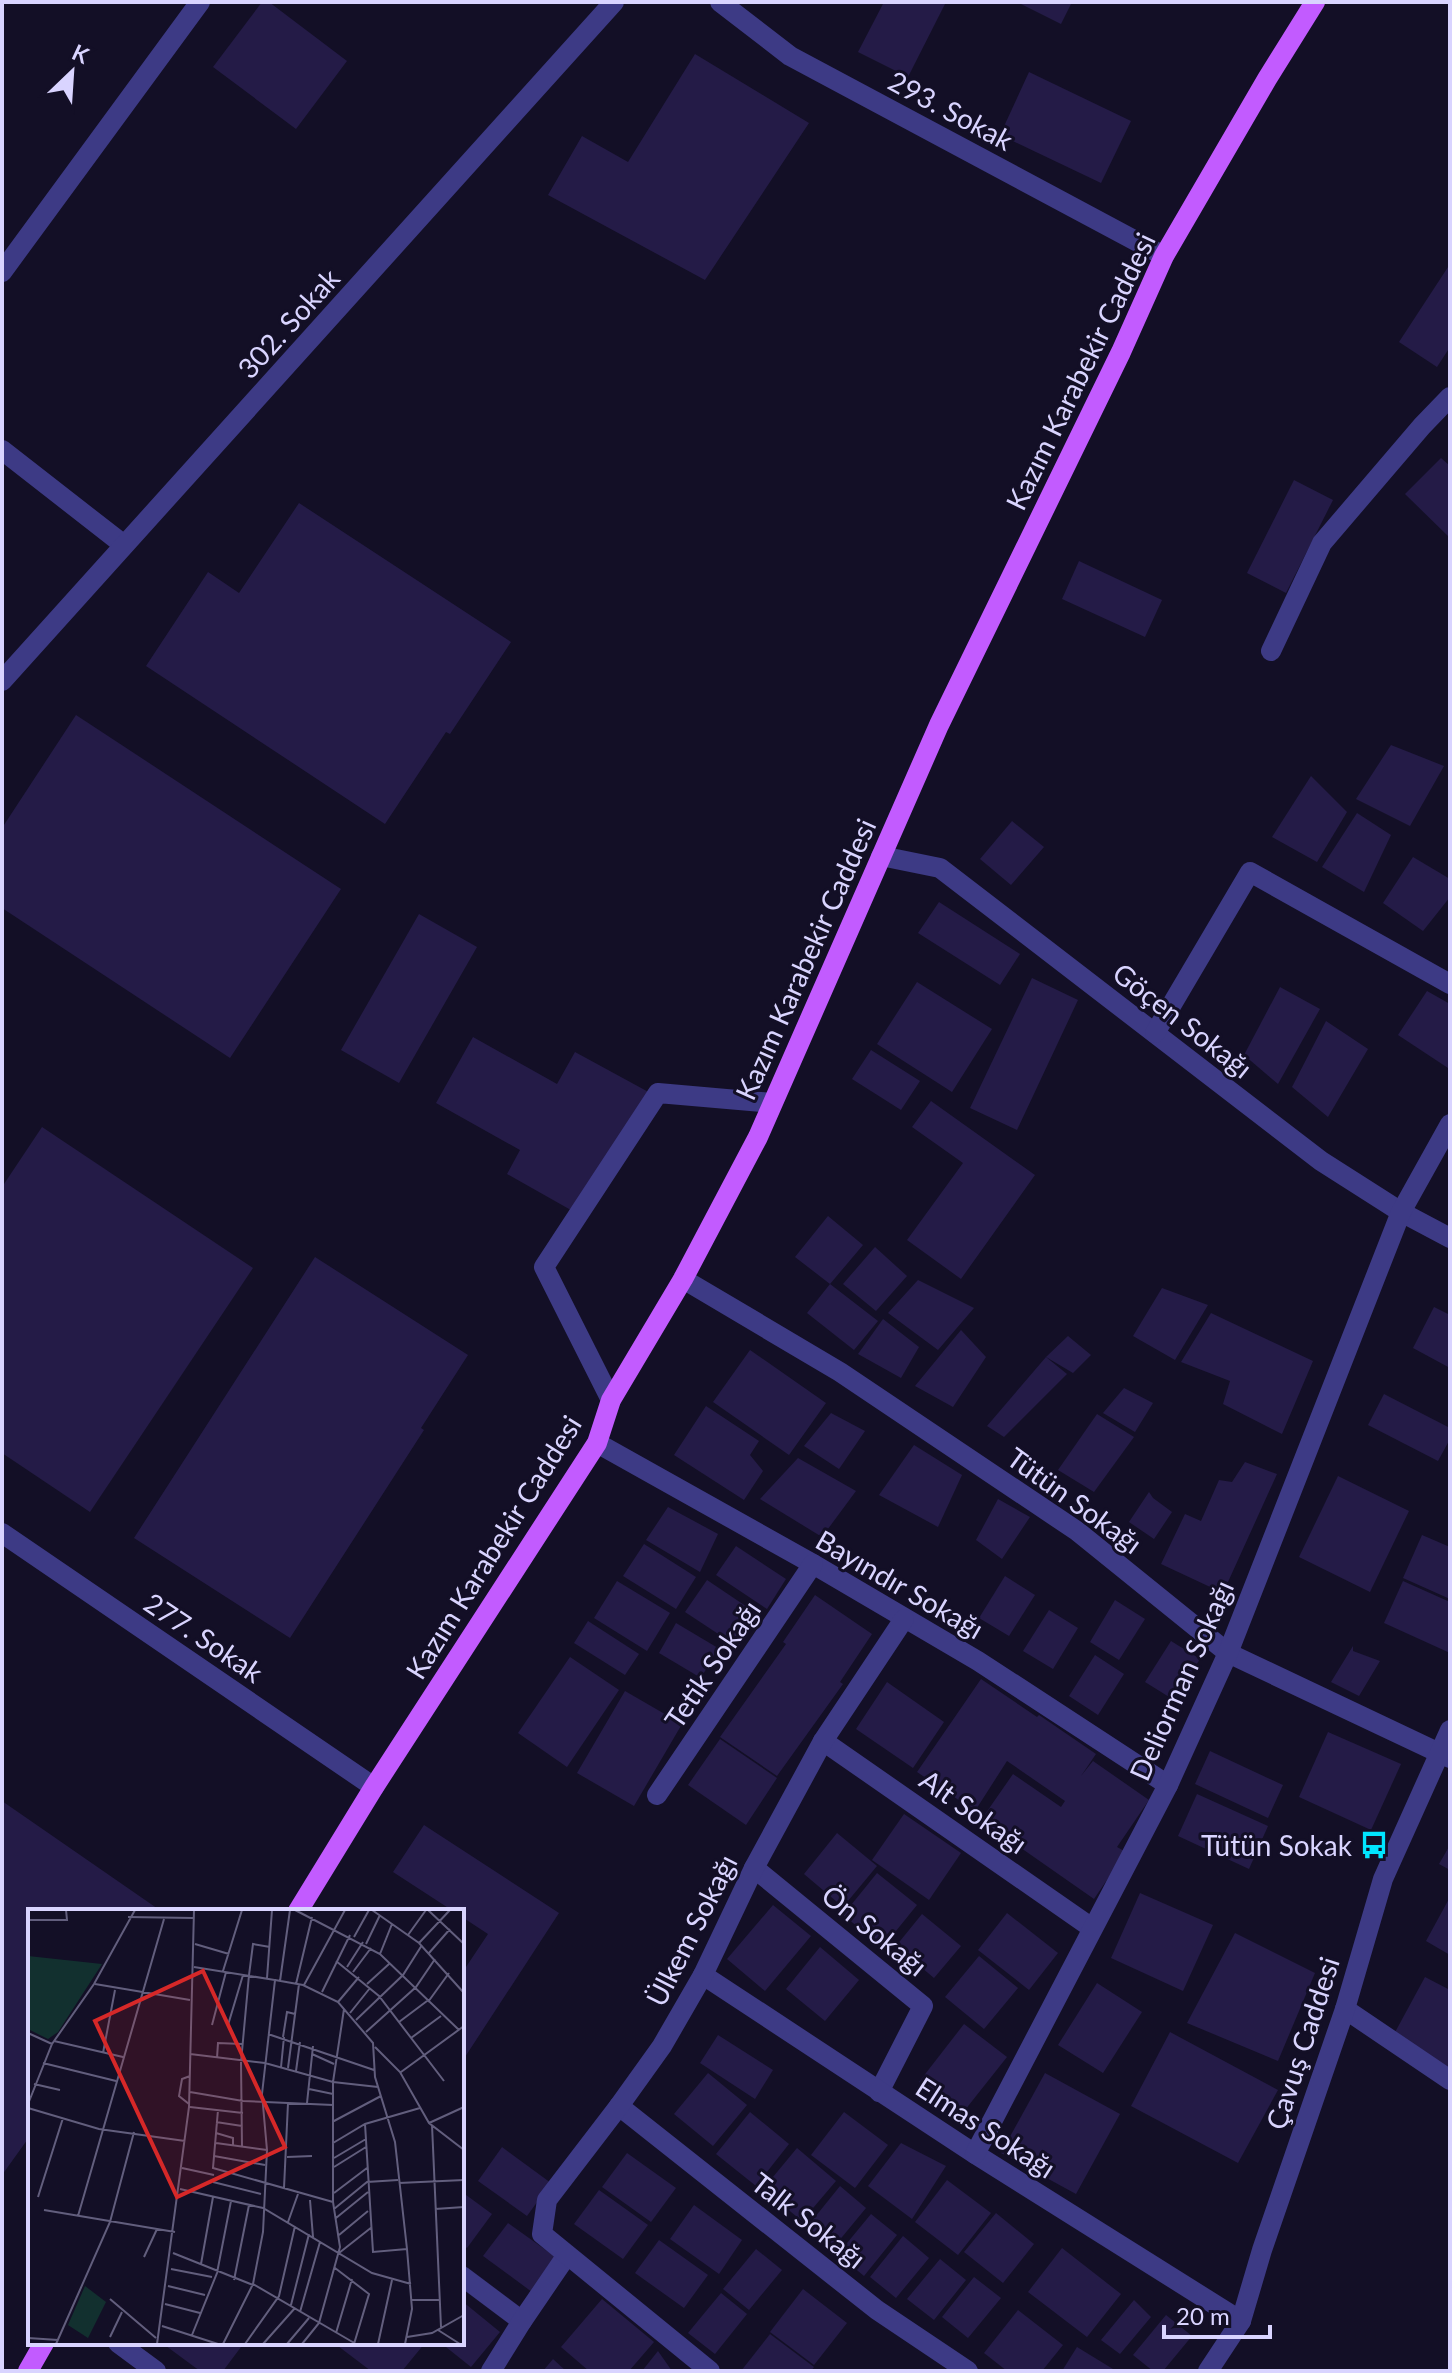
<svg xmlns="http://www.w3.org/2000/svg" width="1452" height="2373" font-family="Lato,sans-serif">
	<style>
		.building { fill: #241b47 }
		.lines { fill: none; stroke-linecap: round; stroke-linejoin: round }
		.minor { stroke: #3d3a85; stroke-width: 20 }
		.primary { stroke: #c25bff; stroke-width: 20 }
		.labels { text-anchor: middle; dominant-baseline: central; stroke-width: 6; stroke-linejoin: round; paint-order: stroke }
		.street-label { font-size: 28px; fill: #d9d4ff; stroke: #130f26 }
		.poi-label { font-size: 28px; fill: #d9d4ff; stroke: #130f26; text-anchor: end }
		.inset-road { fill: none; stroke: #625e7d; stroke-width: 2 }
		.view { fill: #d62828; fill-opacity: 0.15; stroke: #d62828; stroke-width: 4 }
		.inset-edge { fill: none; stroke: #d9d4ff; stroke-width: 4 }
	</style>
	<rect width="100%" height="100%" fill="#130f26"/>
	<g class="building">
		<polygon points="262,2 269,2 347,61 296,129 213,67"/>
		<polygon points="884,2 946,2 908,77 858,52"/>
		<polygon points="1017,2 1072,2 1061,24"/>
		<polygon points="695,54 809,123 705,280 548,195 582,136 628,162"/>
		<polygon points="1029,72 1131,121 1101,183 1000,135"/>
		<polygon points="1450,264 1450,347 1437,367 1399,342"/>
		<polygon points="1441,458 1450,466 1450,538 1405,494"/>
		<polygon points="1294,480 1333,500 1286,593 1247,573"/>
		<polygon points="299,503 511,642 450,734 446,732 385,824 146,666 208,572 239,593"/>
		<polygon points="1079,561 1162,600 1145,637 1062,599"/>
		<polygon points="76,715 341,889 230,1058 2,908 2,828"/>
		<polygon points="1391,745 1444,766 1410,826 1356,799"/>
		<polygon points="1311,776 1347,812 1317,862 1272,837"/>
		<polygon points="1357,813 1391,835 1364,892 1322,867"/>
		<polygon points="1012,821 1044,847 1011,885 980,859"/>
		<polygon points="1413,857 1450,879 1450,897 1423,931 1383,903"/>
		<polygon points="939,902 1020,954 1000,985 918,933"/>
		<polygon points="419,914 477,947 399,1083 341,1050"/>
		<polygon points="1032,978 1078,1000 1017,1130 970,1108"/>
		<polygon points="917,982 992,1029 952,1092 877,1044"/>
		<polygon points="1280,987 1320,1009 1278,1084 1244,1055"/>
		<polygon points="1427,991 1450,1004 1450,1065 1448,1068 1398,1035"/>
		<polygon points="1326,1021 1368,1049 1328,1117 1292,1087"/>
		<polygon points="473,1037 557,1084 575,1052 654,1095 585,1218 507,1174 520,1150 436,1103"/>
		<polygon points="871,1050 920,1081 901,1110 852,1079"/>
		<polygon points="931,1101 1035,1175 961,1279 907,1240 963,1163 912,1127"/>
		<polygon points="42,1127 253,1268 90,1512 2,1453 2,1187"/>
		<polygon points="828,1216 863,1245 830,1284 795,1257"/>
		<polygon points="875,1247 907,1276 876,1311 843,1284"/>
		<polygon points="315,1257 468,1355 421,1428 424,1430 290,1638 134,1538"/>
		<polygon points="918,1280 974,1308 938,1350 888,1313"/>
		<polygon points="830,1284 878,1321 854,1350 807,1313"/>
		<polygon points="1162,1288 1208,1305 1175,1360 1133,1336"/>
		<polygon points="1434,1307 1450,1315 1450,1368 1413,1348"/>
		<polygon points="1211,1313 1313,1361 1282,1434 1223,1404 1230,1381 1181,1362"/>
		<polygon points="883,1319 919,1347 901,1378 858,1354"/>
		<polygon points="961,1330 986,1357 953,1407 915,1386"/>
		<polygon points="1068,1336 1091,1355 1073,1373 1046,1357"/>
		<polygon points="750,1350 826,1403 789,1455 713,1402"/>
		<polygon points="1046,1357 1067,1374 1004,1437 987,1426"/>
		<polygon points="1124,1388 1153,1403 1135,1432 1103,1413"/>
		<polygon points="1384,1394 1450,1428 1450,1439 1438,1461 1368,1425"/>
		<polygon points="706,1406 759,1441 750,1455 763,1471 744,1500 674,1455"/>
		<polygon points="831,1413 865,1431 839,1469 804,1446"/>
		<polygon points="1097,1414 1134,1437 1094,1492 1058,1470"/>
		<polygon points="914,1445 962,1475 938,1527 879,1495"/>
		<polygon points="798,1458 856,1491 822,1537 760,1499"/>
		<polygon points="1245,1462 1277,1474 1223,1593 1161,1564 1185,1514 1201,1521 1219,1480 1232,1482"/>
		<polygon points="1338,1476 1409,1511 1370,1592 1299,1557"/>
		<polygon points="1149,1492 1153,1498 1172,1512 1154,1539 1129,1522"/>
		<polygon points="998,1499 1030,1517 1002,1559 976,1540"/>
		<polygon points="668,1507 718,1534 700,1572 646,1540"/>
		<polygon points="1422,1535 1450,1547 1450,1599 1403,1578"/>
		<polygon points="644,1544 696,1577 676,1609 623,1576"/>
		<polygon points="736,1546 786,1579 767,1609 716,1575"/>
		<polygon points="1005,1576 1035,1595 1009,1636 979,1618"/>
		<polygon points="707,1580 759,1615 738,1647 685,1612"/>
		<polygon points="617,1581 670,1613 647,1651 594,1618"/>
		<polygon points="1403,1581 1450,1602 1450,1653 1384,1623"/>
		<polygon points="815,1595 872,1634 840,1682 843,1684 777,1776 720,1737 786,1644 783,1642"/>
		<polygon points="1115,1600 1145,1619 1119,1660 1090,1642"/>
		<polygon points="1049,1610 1078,1628 1053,1669 1023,1651"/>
		<polygon points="588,1621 639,1654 625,1675 574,1643"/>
		<polygon points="676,1623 718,1648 701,1678 659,1653"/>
		<polygon points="1171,1641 1200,1659 1174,1700 1145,1682"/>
		<polygon points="1353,1646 1353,1651 1380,1661 1359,1696 1331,1682"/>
		<polygon points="1095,1655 1124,1674 1098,1715 1069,1696"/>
		<polygon points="570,1657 619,1690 567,1767 518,1733"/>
		<polygon points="981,1679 1037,1717 1039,1715 1096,1754 1081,1776 1093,1761 1149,1800 1117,1847 1126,1852 1094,1899 981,1820 1013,1774 1061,1807 1065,1801 1007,1761 975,1811 917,1772"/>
		<polygon points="887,1682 944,1722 913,1768 856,1729"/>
		<polygon points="625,1691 682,1724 634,1806 577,1773"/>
		<polygon points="1328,1732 1401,1764 1371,1830 1299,1797"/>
		<polygon points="720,1739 777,1778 746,1825 688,1785"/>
		<polygon points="1210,1751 1283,1785 1268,1818 1195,1784"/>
		<polygon points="1197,1794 1268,1826 1249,1869 1178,1836"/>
		<polygon points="2,1801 161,1911 30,1911 30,2136 2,2175"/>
		<polygon points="904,1814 961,1853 929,1900 872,1860"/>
		<polygon points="424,1825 559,1913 465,2057 462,2055 462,1973 488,1934 462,1917 462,1911 453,1911 393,1872"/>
		<polygon points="837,1833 877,1866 843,1907 804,1874"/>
		<polygon points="1450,1845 1450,1870 1439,1864"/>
		<polygon points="877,1873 917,1905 883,1947 843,1915"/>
		<polygon points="1140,1893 1213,1925 1183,1991 1111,1958"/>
		<polygon points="1450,1897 1450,1955 1426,1941"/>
		<polygon points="773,1905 811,1936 765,1991 727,1959"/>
		<polygon points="1007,1913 1058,1953 1029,1990 978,1950"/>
		<polygon points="922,1914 961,1946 934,1978 896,1946"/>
		<polygon points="1235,1933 1315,1973 1278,2061 1187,2023"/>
		<polygon points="820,1947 859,1980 825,2021 786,1989"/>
		<polygon points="979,1956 1018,1988 984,2029 945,1997"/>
		<polygon points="1425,1977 1450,1990 1450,2068 1393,2036"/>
		<polygon points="1097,1983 1142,2012 1103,2073 1058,2045"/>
		<polygon points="964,2024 1007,2057 961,2115 919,2082"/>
		<polygon points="1170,2032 1278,2090 1238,2163 1131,2106"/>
		<polygon points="718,2035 773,2070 755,2099 700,2063"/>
		<polygon points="708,2073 747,2105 713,2146 674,2114"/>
		<polygon points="1045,2073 1120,2114 1076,2194 1001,2153"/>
		<polygon points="750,2112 789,2144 756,2186 716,2154"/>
		<polygon points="844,2112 888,2145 855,2188 811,2155"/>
		<polygon points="901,2143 946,2166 912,2219 868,2186"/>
		<polygon points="502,2147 551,2183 527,2216 478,2181"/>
		<polygon points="797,2148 836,2181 802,2221 763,2189"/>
		<polygon points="627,2153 676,2188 651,2222 602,2187"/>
		<polygon points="947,2180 991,2213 958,2255 915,2222"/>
		<polygon points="840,2186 866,2208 833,2248 807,2227"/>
		<polygon points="599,2190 648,2225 623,2259 574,2224"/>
		<polygon points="462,2192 492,2214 467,2248 462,2244"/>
		<polygon points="694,2205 742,2240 719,2274 670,2239"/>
		<polygon points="996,2213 1034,2244 1003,2283 964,2252"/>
		<polygon points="871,2214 897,2235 864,2276 838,2254"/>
		<polygon points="508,2223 557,2258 532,2292 483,2256"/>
		<polygon points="903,2236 929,2258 896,2298 870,2277"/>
		<polygon points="659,2240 708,2275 684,2308 635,2273"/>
		<polygon points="1062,2248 1121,2294 1087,2337 1028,2292"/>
		<polygon points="756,2249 782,2270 749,2310 723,2289"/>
		<polygon points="940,2259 966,2280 934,2320 907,2299"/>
		<polygon points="974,2277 1001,2298 968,2338 942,2317"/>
		<polygon points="803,2289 847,2323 814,2365 770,2332"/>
		<polygon points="721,2293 747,2314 715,2354 688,2333"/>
		<polygon points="602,2299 654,2342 629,2371 589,2371 561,2347"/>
		<polygon points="1134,2300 1151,2317 1120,2354 1101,2340"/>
		<polygon points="462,2301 500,2332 471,2367 441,2343 462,2343"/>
		<polygon points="1018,2310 1063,2345 1042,2371 1007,2371 984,2353"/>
		<polygon points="1166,2315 1192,2336 1163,2371 1153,2371 1133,2355"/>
		<polygon points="770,2334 814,2367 811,2371 741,2371"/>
		<polygon points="162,2343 244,2343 223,2371 200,2371"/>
		<polygon points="334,2343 425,2343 402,2371 371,2371"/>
		<polygon points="1077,2347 1113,2369 1112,2371 1062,2371"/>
		<polygon points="658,2351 672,2371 642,2371"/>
		<polygon points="553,2359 566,2371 543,2371"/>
	</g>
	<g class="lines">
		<g class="minor">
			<polyline points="720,2 790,56 1164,256"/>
			<polyline points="2,272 200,2"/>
			<polyline points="2,450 124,545"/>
			<polyline points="1271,651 1322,543 1422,426 1450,397"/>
			<polyline points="2,681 614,2"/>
			<polyline points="881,856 940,868 1321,1161 1401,1212 1450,1238"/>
			<polyline points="1155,1033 1250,872 1450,984"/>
			<polyline points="683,1279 840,1372 1077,1531 1228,1653 1450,1758"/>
			<polyline points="611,1400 544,1267 658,1093 772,1103"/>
			<polyline points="597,1443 813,1564 978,1661 1168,1785"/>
			<polyline points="2,1533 374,1787"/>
			<polyline points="823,1741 1092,1928"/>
			<polyline points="657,1795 813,1564"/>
			<polyline points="754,1868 923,2006 879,2092"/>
			<polyline points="703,1975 975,2154 1241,2321"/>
			<polyline points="1345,2009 1450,2080"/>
			<polyline points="619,2106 877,2310 968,2371"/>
			<polyline points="975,2154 1168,1785 1228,1653 1401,1212 1450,1124"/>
			<polyline points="462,2276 522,2321"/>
			<polyline points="118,2343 156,2371"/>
			<polyline points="491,2371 522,2321 567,2255"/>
			<polyline points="710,2371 542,2234 547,2200 619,2106 662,2046 703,1975 754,1868 823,1741 904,1619"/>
			<polyline points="1208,2371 1241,2321 1262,2250 1345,2009 1383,1879 1450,1730"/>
		</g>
		<g class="primary">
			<polyline points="298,1911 374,1787 597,1443 611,1400 683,1279 758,1137 939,725 1121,352 1164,256 1267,79 1315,2"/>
			<polyline points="28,2371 44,2343"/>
		</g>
	</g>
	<defs>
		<symbol id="bus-bare" viewBox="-9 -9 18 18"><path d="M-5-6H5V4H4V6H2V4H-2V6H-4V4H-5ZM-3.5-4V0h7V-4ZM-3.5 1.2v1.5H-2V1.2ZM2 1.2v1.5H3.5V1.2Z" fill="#00e5ff" stroke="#130f26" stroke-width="2.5" paint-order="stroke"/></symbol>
	</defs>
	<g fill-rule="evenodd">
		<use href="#bus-bare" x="1354" y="1825" width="40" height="40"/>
	</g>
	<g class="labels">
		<g class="street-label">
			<text transform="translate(951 110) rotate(28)">293. Sokak</text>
			<text transform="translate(288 323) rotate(-48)">302. Sokak</text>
			<text transform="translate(1080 371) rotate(-64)">Kazım Karabekir Caddesi</text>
			<text transform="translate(805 959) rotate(-66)">Kazım Karabekir Caddesi</text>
			<text transform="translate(1183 1020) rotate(38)">Göçen Sokağı</text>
			<text transform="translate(1075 1500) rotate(36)">Tütün Sokağı</text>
			<text transform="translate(493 1547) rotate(-58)">Kazım Karabekir Caddesi</text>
			<text transform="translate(900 1584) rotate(30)">Bayındır Sokağı</text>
			<text transform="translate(204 1637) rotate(34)">277. Sokak</text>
			<text transform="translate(712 1664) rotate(-56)">Tetik Sokağı</text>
			<text transform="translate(1181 1680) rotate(-66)">Deliorman Sokağı</text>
			<text transform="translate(974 1811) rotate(35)">Alt Sokağı</text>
			<text transform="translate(691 1930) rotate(-63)">Ülkem Sokağı</text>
			<text transform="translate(875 1930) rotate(39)">Ön Sokağı</text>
			<text transform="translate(1302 2043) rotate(-72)">Çavuş Caddesi</text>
			<text transform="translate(986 2127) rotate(33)">Elmas Sokağı</text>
			<text transform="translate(809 2220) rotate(38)">Talk Sokağı</text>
		</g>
		<g class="poi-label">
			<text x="1352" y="1845">Tütün Sokak</text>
		</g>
	</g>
	<g transform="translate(28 1909)">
		<rect width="436" height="436" fill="#130f26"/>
		<path d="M0 47 74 55 30 123 20 130 0 120ZM57 377 78 393 60 429 40 416Z" fill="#12302f"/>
		<path class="inset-road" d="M267 1 352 45 431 121M344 1 391 34 436 84M400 1 436 35M100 8 165 9M0 11H39L38 1M380 26 398 1M326 28 341 1M391 34 422 1M167 35 201 45M338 35 352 6M401 44 422 20M352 45 364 15M308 52 351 87 416 172M166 58 247 71 234 185 239 241 235 323 225 375 195 435M319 58 335 33M195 62 214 1M325 63 343 39M239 69 244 1M247 71 275 76 310 93 345 134 347 168 367 233 379 340 384 400 377 435M252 72 262 1M67 75 162 91M268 75 284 8M339 75 361 55M276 76 317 1M294 83 322 26M310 93 331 68M400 93 421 64M322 104 342 79M328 111 375 66 394 36M371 113 399 92M184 116 198 63M200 116 215 66M338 123 388 78 407 50M0 124 24 135M240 125 346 161M255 128 259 103 267 105M383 129 413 107M26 132 95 148M347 138 372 163 401 214 436 241M75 144 87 81M162 145 237 154 305 173 350 178M284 145 306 155M189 149 190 134 214 135M15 154 88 172M253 158 256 128M260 159 271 75M268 162 272 133M373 163 436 117M6 175 32 181M281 180 305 185M162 183 215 192 305 196M279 194 285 137M0 195 24 135 66 75 107 1M161 195 151 187 154 170 162 167M162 198 215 204M0 199 71 220 157 232M190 201 185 259 305 293M306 212 353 187M188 213 214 217M401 214 436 198M337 215 345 343 379 340M404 216 413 418M188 224 205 229V237M188 234 239 241M305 234 337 215 392 199M214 238 213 153 221 66 225 35 242 38M186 247 237 256M259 248 284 247M306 249 338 230M306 258 338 238M154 259 186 266M185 273 233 285M371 274 436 271M256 279 260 194M152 280 235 299 344 364 383 375M306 284 339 259M10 288 35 209M282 291 285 328M306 300 339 273 370 271M407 300 436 298M16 301 147 323M50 307 136 10M308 309 340 283M260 313 270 285M311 326 340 302M145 344 225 376M311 344 344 318M116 348 129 320M173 355 185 288M307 359 341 385 326 435M143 360 184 368M206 371 221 296M225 375 328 435M140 377 177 386M82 390 128 429M384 391H412M137 395 172 404M263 396 281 325M272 403 292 333M134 417 190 435M410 421 432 435M308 424 324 370M164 426 189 364 203 292M82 428 94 403M379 428 404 424 436 406M0 429 30 431M28 435 82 313 106 223M129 435 161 198 166 1M217 435 251 387 267 317M235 435 267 399M259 435 281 409M274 435 291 414 312 338 305 293V173L316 100M350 435 364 371"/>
		<path class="view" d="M175 62 257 238 149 288 67 112Z"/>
		<rect width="436" height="436" class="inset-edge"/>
	</g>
	<rect width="1452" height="2373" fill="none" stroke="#d9d4ff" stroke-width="8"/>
	<g transform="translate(72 72) rotate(25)" stroke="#130f26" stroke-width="6" paint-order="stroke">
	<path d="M0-6L14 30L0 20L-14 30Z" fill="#d9d4ff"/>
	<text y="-12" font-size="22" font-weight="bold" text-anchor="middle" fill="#d9d4ff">K</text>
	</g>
	<path d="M1164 2325v12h106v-12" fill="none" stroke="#d9d4ff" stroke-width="4"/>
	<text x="1176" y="2325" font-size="24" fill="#d9d4ff" stroke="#130f26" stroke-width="6" paint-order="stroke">20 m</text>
</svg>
